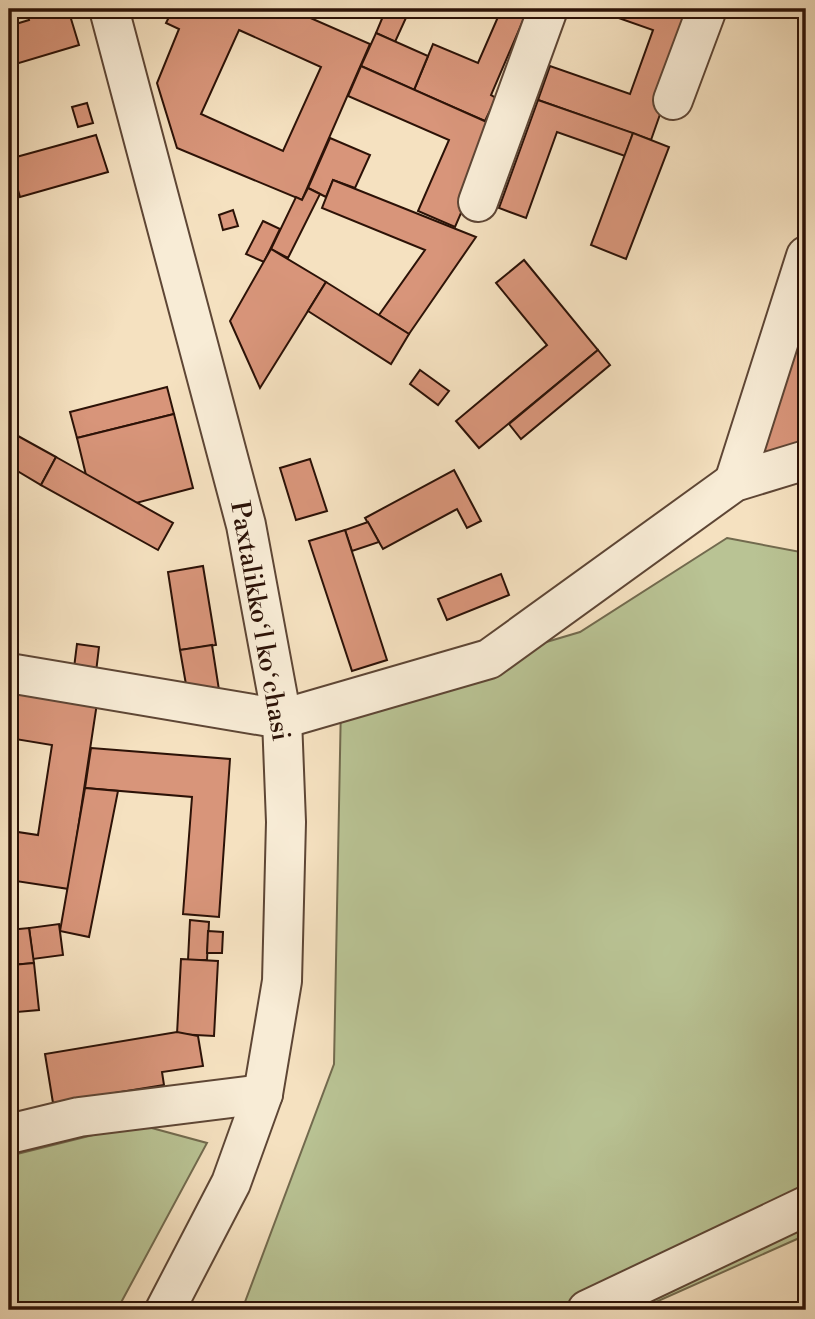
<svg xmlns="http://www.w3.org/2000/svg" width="815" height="1319" font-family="'Libre Bodoni',serif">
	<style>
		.green { fill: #b9c394; stroke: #726a4e; stroke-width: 2 }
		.building { fill: #d8957a; stroke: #2c1207; stroke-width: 2; fill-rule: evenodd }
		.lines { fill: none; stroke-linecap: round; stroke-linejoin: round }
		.minor-casing { stroke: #5e4635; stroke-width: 42 }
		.minor { stroke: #f8ecd6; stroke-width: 38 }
		.labels { text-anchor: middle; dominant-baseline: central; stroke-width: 5; stroke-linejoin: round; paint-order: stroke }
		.street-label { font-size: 26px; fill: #2c1207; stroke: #f8ecd6 }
	</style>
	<rect width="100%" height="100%" fill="#f5e1c0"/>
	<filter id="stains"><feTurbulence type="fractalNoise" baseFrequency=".00286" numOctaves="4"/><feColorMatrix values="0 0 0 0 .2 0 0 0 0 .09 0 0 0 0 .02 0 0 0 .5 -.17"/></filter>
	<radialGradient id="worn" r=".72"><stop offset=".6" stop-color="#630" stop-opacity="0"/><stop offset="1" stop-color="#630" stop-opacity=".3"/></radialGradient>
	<g class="green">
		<polygon points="727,538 806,553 806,1235 638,1310 242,1310 334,1064 341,703 580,632"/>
		<polygon points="137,1124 207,1143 117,1310 9,1310 9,1156"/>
	</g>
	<g class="building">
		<polygon points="26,9 68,9 79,45 9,66 9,26 29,20"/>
		<path d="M173 9H290L370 44 302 200 177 148 157 83 179 29 166 23ZM239 30 321 67 283 151 201 114Z"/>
		<polygon points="386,9 410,9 395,42 376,33"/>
		<polygon points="479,9 528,9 491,95 496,98 485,121 414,90 433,44 478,63 498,17"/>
		<polygon points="593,9 697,9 651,140 538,100 550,66 630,94 653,30"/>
		<polygon points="376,33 428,56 414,90 361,66"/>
		<polygon points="361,66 498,127 455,227 418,211 449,140 348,96"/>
		<polygon points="538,100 633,133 625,156 557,132 526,218 499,208"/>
		<polygon points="87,103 93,123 78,127 72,107"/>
		<polygon points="633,133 669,147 626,259 591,245"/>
		<polygon points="96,135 108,172 20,197 9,159"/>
		<polygon points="330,138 370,155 355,188 333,180 326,197 308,188"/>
		<polygon points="333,180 476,237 409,334 379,315 425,250 322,208"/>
		<polygon points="308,188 320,194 288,258 271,249 296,197 302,200"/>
		<polygon points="233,210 238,226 223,230 219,215"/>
		<polygon points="263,221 280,229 264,262 246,254"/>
		<polygon points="271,249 326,282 260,388 230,321"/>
		<polygon points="524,260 598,350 479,448 456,421 547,345 496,283"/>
		<polygon points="326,282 409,334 391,364 308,311"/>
		<polygon points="801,326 806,328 806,422 795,455 757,462"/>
		<polygon points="598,350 610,365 521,439 509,424"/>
		<polygon points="420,370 449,391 438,405 410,384"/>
		<polygon points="167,387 174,414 77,438 70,412"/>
		<polygon points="174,414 193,488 136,503 86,475 77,438"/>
		<polygon points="9,431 56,457 41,485 9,466"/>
		<polygon points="56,457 173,523 158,550 41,485"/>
		<polygon points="310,459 327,511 296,520 280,468"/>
		<polygon points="454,470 481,521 467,528 457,509 383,549 365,518"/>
		<polygon points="368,522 379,542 352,551 345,530"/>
		<polygon points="345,530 387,660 352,671 309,541"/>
		<polygon points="203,566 216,645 180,650 168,572"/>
		<polygon points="501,574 509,595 447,620 438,599"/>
		<polygon points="77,644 99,647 96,672 74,668"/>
		<polygon points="212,645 219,690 188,696 180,650"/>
		<polygon points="9,689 97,703 69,889 9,880 11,831 38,835 52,745 9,738"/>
		<polygon points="91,748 230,759 219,917 183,914 192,797 85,788"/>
		<polygon points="85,788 118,791 89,937 60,931"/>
		<polygon points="190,920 209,922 207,960 188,960"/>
		<polygon points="59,924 63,955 33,959 29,928"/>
		<polygon points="29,928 34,963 12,965 9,930"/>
		<polygon points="208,931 223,932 222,953 207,953"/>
		<polygon points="181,959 218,961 214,1036 177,1034"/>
		<polygon points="34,963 39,1010 17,1012 12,965"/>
		<polygon points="177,1032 198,1036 203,1066 162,1072 164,1085 53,1103 45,1054"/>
	</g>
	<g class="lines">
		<defs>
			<g id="minor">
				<polyline points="109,9 246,525 282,719 286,822 282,981 263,1094 231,1183 165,1310"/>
				<polyline points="673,100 707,9"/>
				<polyline points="478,202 548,9"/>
				<polyline points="734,482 806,256"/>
				<polyline points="9,673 282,719 489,659 734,482 806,460"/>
				<polyline points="9,1134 79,1117 263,1094"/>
				<polyline points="587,1310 806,1206"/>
			</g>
		</defs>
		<use href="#minor" class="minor-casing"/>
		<use href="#minor" class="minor"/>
	</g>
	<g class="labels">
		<g class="street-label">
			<text transform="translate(260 621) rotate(80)">Paxtalikkoʻl koʻchasi</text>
		</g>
	</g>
	<rect width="815" height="1319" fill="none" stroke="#f5e1c0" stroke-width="35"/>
	<rect x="10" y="10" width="794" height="1298" fill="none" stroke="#2c1207" stroke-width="3.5"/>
	<rect x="18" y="18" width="780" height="1284" fill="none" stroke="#2c1207" stroke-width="2"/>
	<rect width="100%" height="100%" filter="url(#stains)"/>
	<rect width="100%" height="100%" fill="url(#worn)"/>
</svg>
